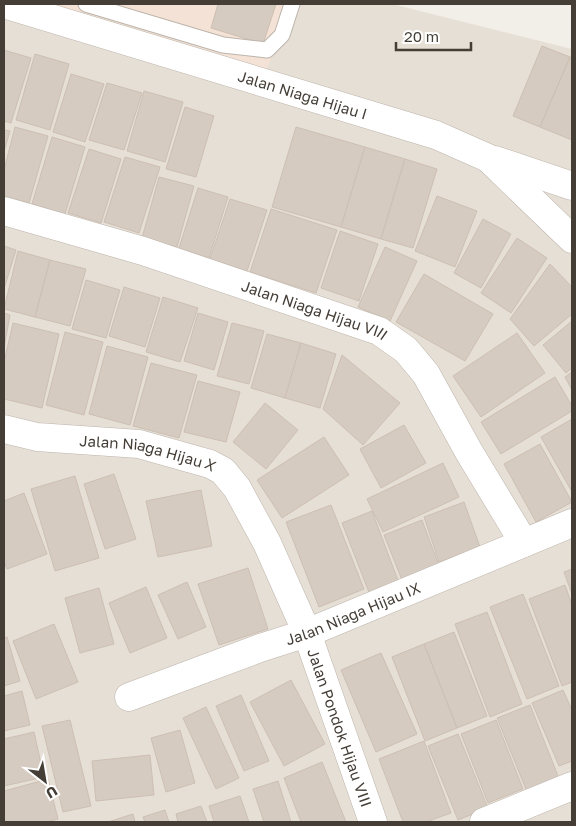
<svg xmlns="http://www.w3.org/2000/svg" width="576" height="826" font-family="'Golos Text',sans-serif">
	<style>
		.residential { fill: #e6dfd6 }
		.commercial { fill: #f3e2d5 }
		.building { fill: #d6cbc1; stroke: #cdbfb2 }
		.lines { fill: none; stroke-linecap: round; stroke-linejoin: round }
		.lane-casing { stroke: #bdb4ab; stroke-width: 17 }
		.street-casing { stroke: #bdb4ab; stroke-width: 29 }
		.lane { stroke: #fff; stroke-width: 15 }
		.street { stroke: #fff; stroke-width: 28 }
		.labels { text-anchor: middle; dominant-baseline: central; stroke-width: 4; stroke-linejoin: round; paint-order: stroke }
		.street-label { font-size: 15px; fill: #453e37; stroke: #fff }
	</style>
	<rect width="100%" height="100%" fill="#f2eee8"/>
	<polygon class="residential" points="4,4 272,57 292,4 392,4 572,49 572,822 4,822"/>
	<polygon class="commercial" points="7,4 292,4 262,82"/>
	<g class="building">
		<polygon points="218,4 276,4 263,44 211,28"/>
		<polygon points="542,46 570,57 540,127 513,116"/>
		<polygon points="4,50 31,58 11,123 4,121"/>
		<polygon points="35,54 69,64 50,130 16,120"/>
		<polygon points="570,57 572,58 572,140 540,127"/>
		<polygon points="71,74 104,84 85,142 53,132"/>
		<polygon points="107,83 142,93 124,150 89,140"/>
		<polygon points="144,91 183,102 165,162 127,151"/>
		<polygon points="185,107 214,116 196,177 166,169"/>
		<polygon points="15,127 48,136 29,203 4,196 4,170"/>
		<polygon points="296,127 365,147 341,227 272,207"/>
		<polygon points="4,130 10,131 4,152"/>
		<polygon points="52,137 85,147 65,214 32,204"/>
		<polygon points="365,147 405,159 381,239 341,227"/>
		<polygon points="89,149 121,159 101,223 68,213"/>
		<polygon points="125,157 160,167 139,233 104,222"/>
		<polygon points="405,159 437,169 413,248 381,239"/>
		<polygon points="159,177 194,186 177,247 142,238"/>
		<polygon points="198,188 228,197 209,258 179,248"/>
		<polygon points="437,196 477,211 455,267 415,251"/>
		<polygon points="230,199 267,210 247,271 210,259"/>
		<polygon points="271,209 337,230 316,293 250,272"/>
		<polygon points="483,219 511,234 481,288 454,273"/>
		<polygon points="340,231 378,244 359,301 321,288"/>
		<polygon points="517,238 547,258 511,313 481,293"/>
		<polygon points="4,246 16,250 4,289"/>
		<polygon points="385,247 417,261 390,321 358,307"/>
		<polygon points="18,251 50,260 35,317 4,309"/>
		<polygon points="50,260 86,269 70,326 35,317"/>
		<polygon points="550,264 572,287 572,314 534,346 510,319"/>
		<polygon points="424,274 493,314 465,361 396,322"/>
		<polygon points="86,280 120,290 106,338 72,329"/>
		<polygon points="124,287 160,298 145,347 109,336"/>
		<polygon points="163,297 198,308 180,362 146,352"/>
		<polygon points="4,313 10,315 4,348"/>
		<polygon points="198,313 228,322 214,370 184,361"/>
		<polygon points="572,321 572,368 566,373 543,345"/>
		<polygon points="13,323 59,334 42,408 4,399 4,362"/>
		<polygon points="232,323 264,331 249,384 217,376"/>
		<polygon points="65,332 103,342 84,415 46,405"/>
		<polygon points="517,333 545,373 481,417 453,376"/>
		<polygon points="267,334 301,343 285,398 251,388"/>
		<polygon points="301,343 336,354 320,408 285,398"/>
		<polygon points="107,346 148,357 130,425 89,414"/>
		<polygon points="342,355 400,403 363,445 323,409"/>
		<polygon points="151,363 197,375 179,438 133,426"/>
		<polygon points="572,372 572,390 565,377"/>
		<polygon points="555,377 572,406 572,411 501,454 481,422"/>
		<polygon points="198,381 240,392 226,442 184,432"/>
		<polygon points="265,403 298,430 266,469 233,442"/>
		<polygon points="572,419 572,492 541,437"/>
		<polygon points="404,425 426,463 381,488 360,449"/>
		<polygon points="324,437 349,475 282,518 257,480"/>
		<polygon points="540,444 572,502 536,522 504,464"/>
		<polygon points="443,463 459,497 383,532 367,499"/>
		<polygon points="114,474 136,539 105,549 84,484"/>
		<polygon points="75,476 99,558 55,571 31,489"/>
		<polygon points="201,490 212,546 158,557 146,501"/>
		<polygon points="24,493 47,554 7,569 4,562 4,501"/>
		<polygon points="464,502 480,547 439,562 424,517"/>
		<polygon points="331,505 364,589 319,607 286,522"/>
		<polygon points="372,511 399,583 370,595 342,523"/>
		<polygon points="422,520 441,571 404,585 384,535"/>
		<polygon points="248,568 268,629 219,645 198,584"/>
		<polygon points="572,569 572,594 564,572"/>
		<polygon points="187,582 206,627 178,639 158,595"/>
		<polygon points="565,585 572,605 572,682 562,686 529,599"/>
		<polygon points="146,587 167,638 130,653 109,603"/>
		<polygon points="99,588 114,644 80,653 65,598"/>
		<polygon points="523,594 559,686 527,699 490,607"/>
		<polygon points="487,612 522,704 490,717 455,624"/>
		<polygon points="54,624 78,682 36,699 13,641"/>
		<polygon points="454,632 487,716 457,728 424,644"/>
		<polygon points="7,637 20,681 4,686 4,638"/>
		<polygon points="424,644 457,728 425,741 392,657"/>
		<polygon points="381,653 417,734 376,752 341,670"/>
		<polygon points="291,680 325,744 284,766 250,702"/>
		<polygon points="563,690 572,710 572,761 559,766 532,703"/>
		<polygon points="22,691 30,725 4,731 4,696"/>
		<polygon points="241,695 269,761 244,771 216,706"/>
		<polygon points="530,705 562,786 530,799 497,718"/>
		<polygon points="206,707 239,778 216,789 183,718"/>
		<polygon points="70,720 91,806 63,812 42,726"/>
		<polygon points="496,720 523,789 488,803 461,734"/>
		<polygon points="180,730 195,783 166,792 151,738"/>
		<polygon points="34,732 44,777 4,786 4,739"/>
		<polygon points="458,734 488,808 458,820 428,746"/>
		<polygon points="424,741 451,813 426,822 403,822 379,759"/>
		<polygon points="150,755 154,795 96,801 92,761"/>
		<polygon points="322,762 346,822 301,822 284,778"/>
		<polygon points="48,779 58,819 46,822 4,822 4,791"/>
		<polygon points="278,781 291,822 264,822 253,789"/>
		<polygon points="240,796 249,822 214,822 209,806"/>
		<polygon points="201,806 207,822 178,822 176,814"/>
		<polygon points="165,810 169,822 145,822 143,817"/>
		<polygon points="133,814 135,822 108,822"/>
	</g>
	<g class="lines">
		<defs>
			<polyline id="lane" points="86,4 223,45 267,50 282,35 292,4"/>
			<g id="street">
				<path id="s1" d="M4 4 436 135 488 158 572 239"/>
				<polyline points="495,160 572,186"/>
				<path id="s2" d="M4 211 143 251 379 331 406 350 426 374 469 452 524 543"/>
				<path id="s3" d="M4 429 37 437 139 444 210 464 223 471 237 488 267 543 307 633 373 822"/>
				<path id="s4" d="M129 697 260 648 307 633 572 523"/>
				<polyline points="484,822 572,786"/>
			</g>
		</defs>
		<use href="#lane" class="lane-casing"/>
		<use href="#street" class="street-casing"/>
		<use href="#lane" class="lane"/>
		<use href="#street" class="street"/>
	</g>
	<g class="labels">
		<g class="street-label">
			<text stroke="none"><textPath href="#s1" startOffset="312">Jalan Niaga Hijau I</textPath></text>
			<text stroke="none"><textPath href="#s2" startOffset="326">Jalan Niaga Hijau VIII</textPath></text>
			<text stroke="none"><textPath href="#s3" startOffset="146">Jalan Niaga Hijau X</textPath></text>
			<text stroke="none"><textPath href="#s4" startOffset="239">Jalan Niaga Hijau IX</textPath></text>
			<text stroke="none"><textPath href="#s3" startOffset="508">Jalan Pondok Hijau VIII</textPath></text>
		</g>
	</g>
	<rect width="576" height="826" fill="none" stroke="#453e37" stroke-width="10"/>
	<g transform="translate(45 781) rotate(149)" stroke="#ffffff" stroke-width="4" paint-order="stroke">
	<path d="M0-4L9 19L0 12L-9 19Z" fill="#453e37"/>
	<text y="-8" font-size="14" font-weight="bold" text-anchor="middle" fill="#453e37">U</text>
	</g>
	<path d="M396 42v8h75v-8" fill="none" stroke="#453e37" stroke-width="2.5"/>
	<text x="404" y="42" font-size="15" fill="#453e37" stroke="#ffffff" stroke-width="4" paint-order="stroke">20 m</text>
</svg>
